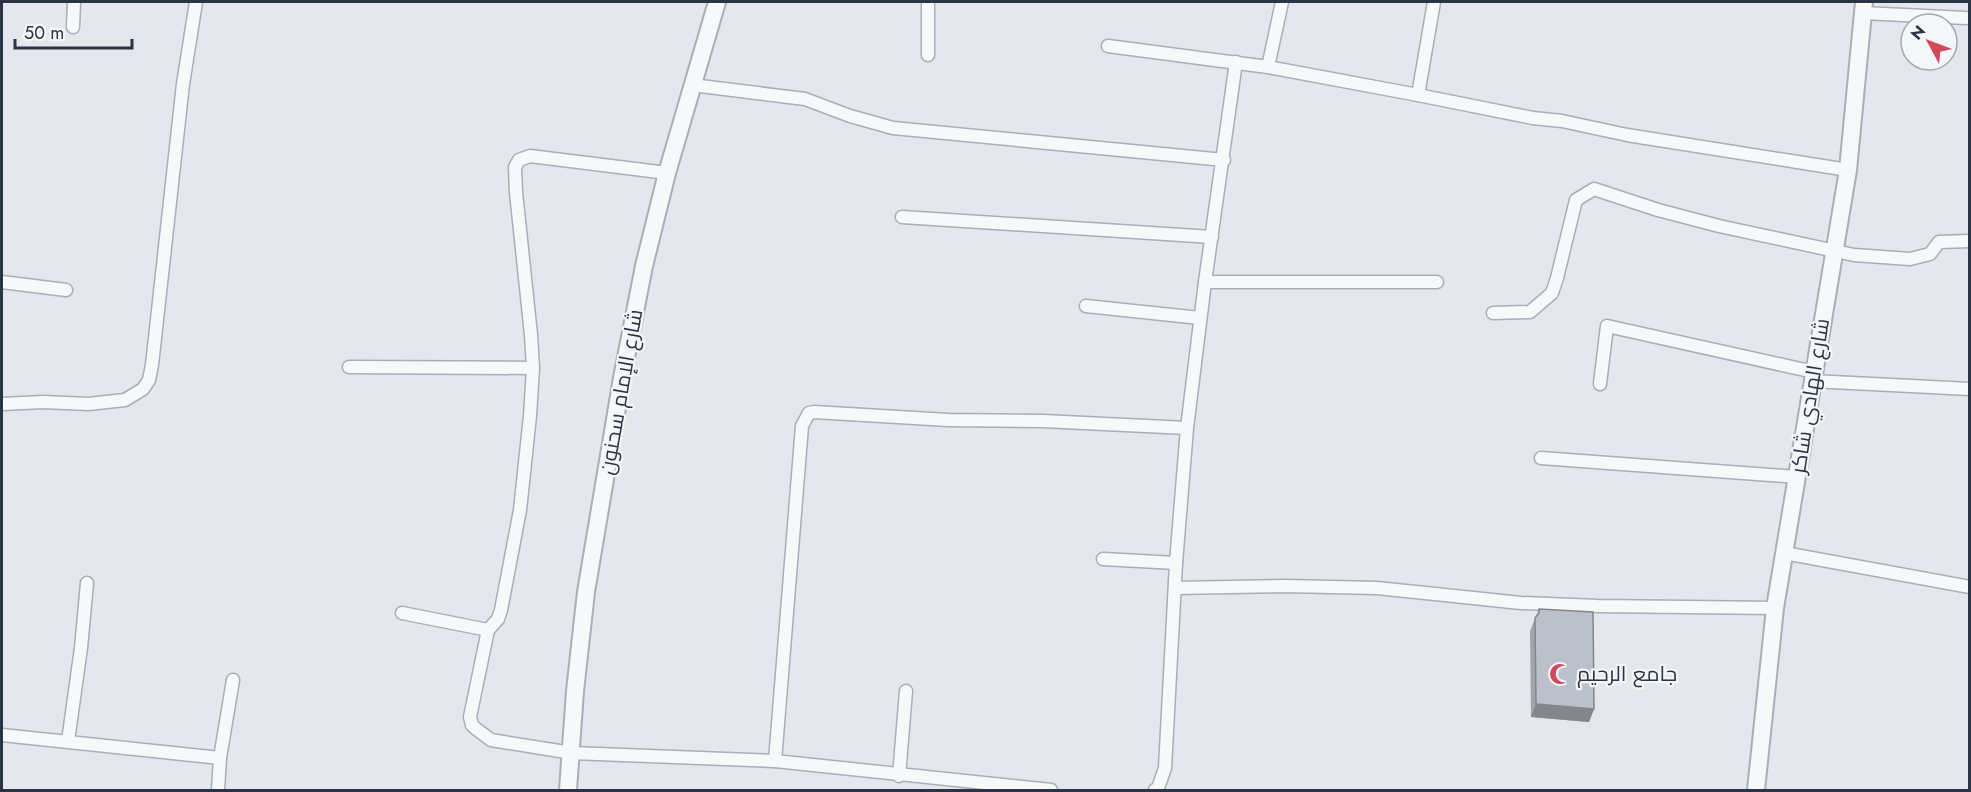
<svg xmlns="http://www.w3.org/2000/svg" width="1971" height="792" font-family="Jost,Cairo,sans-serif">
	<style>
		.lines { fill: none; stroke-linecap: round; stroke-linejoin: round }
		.minor-casing { stroke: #a9aeb7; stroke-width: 15 }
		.tertiary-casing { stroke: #a9aeb7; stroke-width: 20 }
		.minor { stroke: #f7f8fa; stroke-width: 12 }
		.tertiary { stroke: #f7f8fa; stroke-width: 16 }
		.wall { fill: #a1a5ae }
		.shaded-wall { fill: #83868d }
		.building { fill: #bbc0ca; stroke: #83868d; stroke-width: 1.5 }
		.labels { text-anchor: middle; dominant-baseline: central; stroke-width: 4.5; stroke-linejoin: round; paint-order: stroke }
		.street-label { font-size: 21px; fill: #2b3445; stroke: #f4f6f9 }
		.poi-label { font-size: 21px; fill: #2b3445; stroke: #f4f6f9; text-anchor: start }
	</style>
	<rect width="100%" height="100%" fill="#e4e7ec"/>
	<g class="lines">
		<defs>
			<g id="minor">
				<polyline points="1434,2 1418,95 1533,118 1562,121 1627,135 1848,170"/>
				<polyline points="1863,13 1966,18"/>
				<polyline points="73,27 74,2"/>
				<polyline points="1108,46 1268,67 1282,2"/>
				<polyline points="928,55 928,2"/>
				<polyline points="1268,67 1418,95"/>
				<polyline points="692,85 805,99 850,116 893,128 1224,160"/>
				<polyline points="667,173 530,156 519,160 515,167 516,192 531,335 533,368 530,416 520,510 501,610 498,619 488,630 470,717 472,725 475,728 491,740 572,753 775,761 1051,790"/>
				<polyline points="902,217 1212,237"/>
				<polyline points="2,282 66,290"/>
				<polyline points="1205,282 1437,282"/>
				<polyline points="1086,306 1200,318"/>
				<polyline points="1493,313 1530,312 1552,293 1557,278 1576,200 1594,189 1658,210 1719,226 1854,255 1910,259 1930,254 1939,242 1970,241"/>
				<polyline points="349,367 533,368"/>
				<polyline points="1812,381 1970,389"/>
				<polyline points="1600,384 1607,326 1814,372"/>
				<polyline points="2,404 43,402 88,404 125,400 143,389 149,380 152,365 183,84 196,2"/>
				<polyline points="1541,458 1797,477"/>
				<polyline points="1784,553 1970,587"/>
				<polyline points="1103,559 1176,563"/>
				<polyline points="1175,588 1286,586 1377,588 1521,603 1598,606 1775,608"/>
				<polyline points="402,613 488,630"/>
				<polyline points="2,735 220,758"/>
				<polyline points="68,741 81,648 87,583"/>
				<polyline points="775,761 802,426 809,413 814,412 948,420 1043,421 1187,428"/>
				<polyline points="899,776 906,691"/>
				<polyline points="218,790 220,758 233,680"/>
				<polyline points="1155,790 1158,788 1165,768 1176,563 1187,428 1205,282 1236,62"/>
			</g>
			<g id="tertiary">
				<polyline points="568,790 575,691 586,592 622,378 644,266 667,173 717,2"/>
				<polyline points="1756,790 1775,608 1848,170 1864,2"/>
			</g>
		</defs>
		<use href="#minor" class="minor-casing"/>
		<use href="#tertiary" class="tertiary-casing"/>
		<use href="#minor" class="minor"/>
		<use href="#tertiary" class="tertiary"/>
	</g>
	<polygon class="wall" points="1539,609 1594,709 1589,722 1531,717 1530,631"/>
	<polygon class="shaded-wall" points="1536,704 1594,709 1589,722 1531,717"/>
	<polygon class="building" points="1539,609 1593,612 1594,709 1536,704 1535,618 1539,613"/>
	<defs>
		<symbol id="mosque-bare" viewBox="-9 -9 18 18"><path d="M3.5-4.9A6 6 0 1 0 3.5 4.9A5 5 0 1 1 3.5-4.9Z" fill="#d1495b" stroke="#f4f6f9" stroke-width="2.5" paint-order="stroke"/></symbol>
	</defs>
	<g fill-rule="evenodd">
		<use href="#mosque-bare" x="1545" y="659" width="30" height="30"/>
	</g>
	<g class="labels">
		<g class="street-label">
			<text transform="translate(621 392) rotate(-80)">شارع الإمام سحنون</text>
			<text transform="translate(1810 396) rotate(-81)">شارع الهادي شاكر</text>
		</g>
		<g class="poi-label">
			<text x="1577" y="674">جامع الرحيم</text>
		</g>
	</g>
	<rect width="1971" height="792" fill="none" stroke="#2b3445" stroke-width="6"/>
	<g transform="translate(1929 42) rotate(311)"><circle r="28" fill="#f4f6f9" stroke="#a4a8b1" stroke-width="1.5"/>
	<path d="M0-4.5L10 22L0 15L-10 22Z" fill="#d1495b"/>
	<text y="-9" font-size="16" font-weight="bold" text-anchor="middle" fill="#2b3445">N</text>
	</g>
	<path d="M15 39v9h117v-9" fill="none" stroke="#2b3445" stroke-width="3"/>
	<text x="24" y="39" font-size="18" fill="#2b3445" stroke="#f4f6f9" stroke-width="4.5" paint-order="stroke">50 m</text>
</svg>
